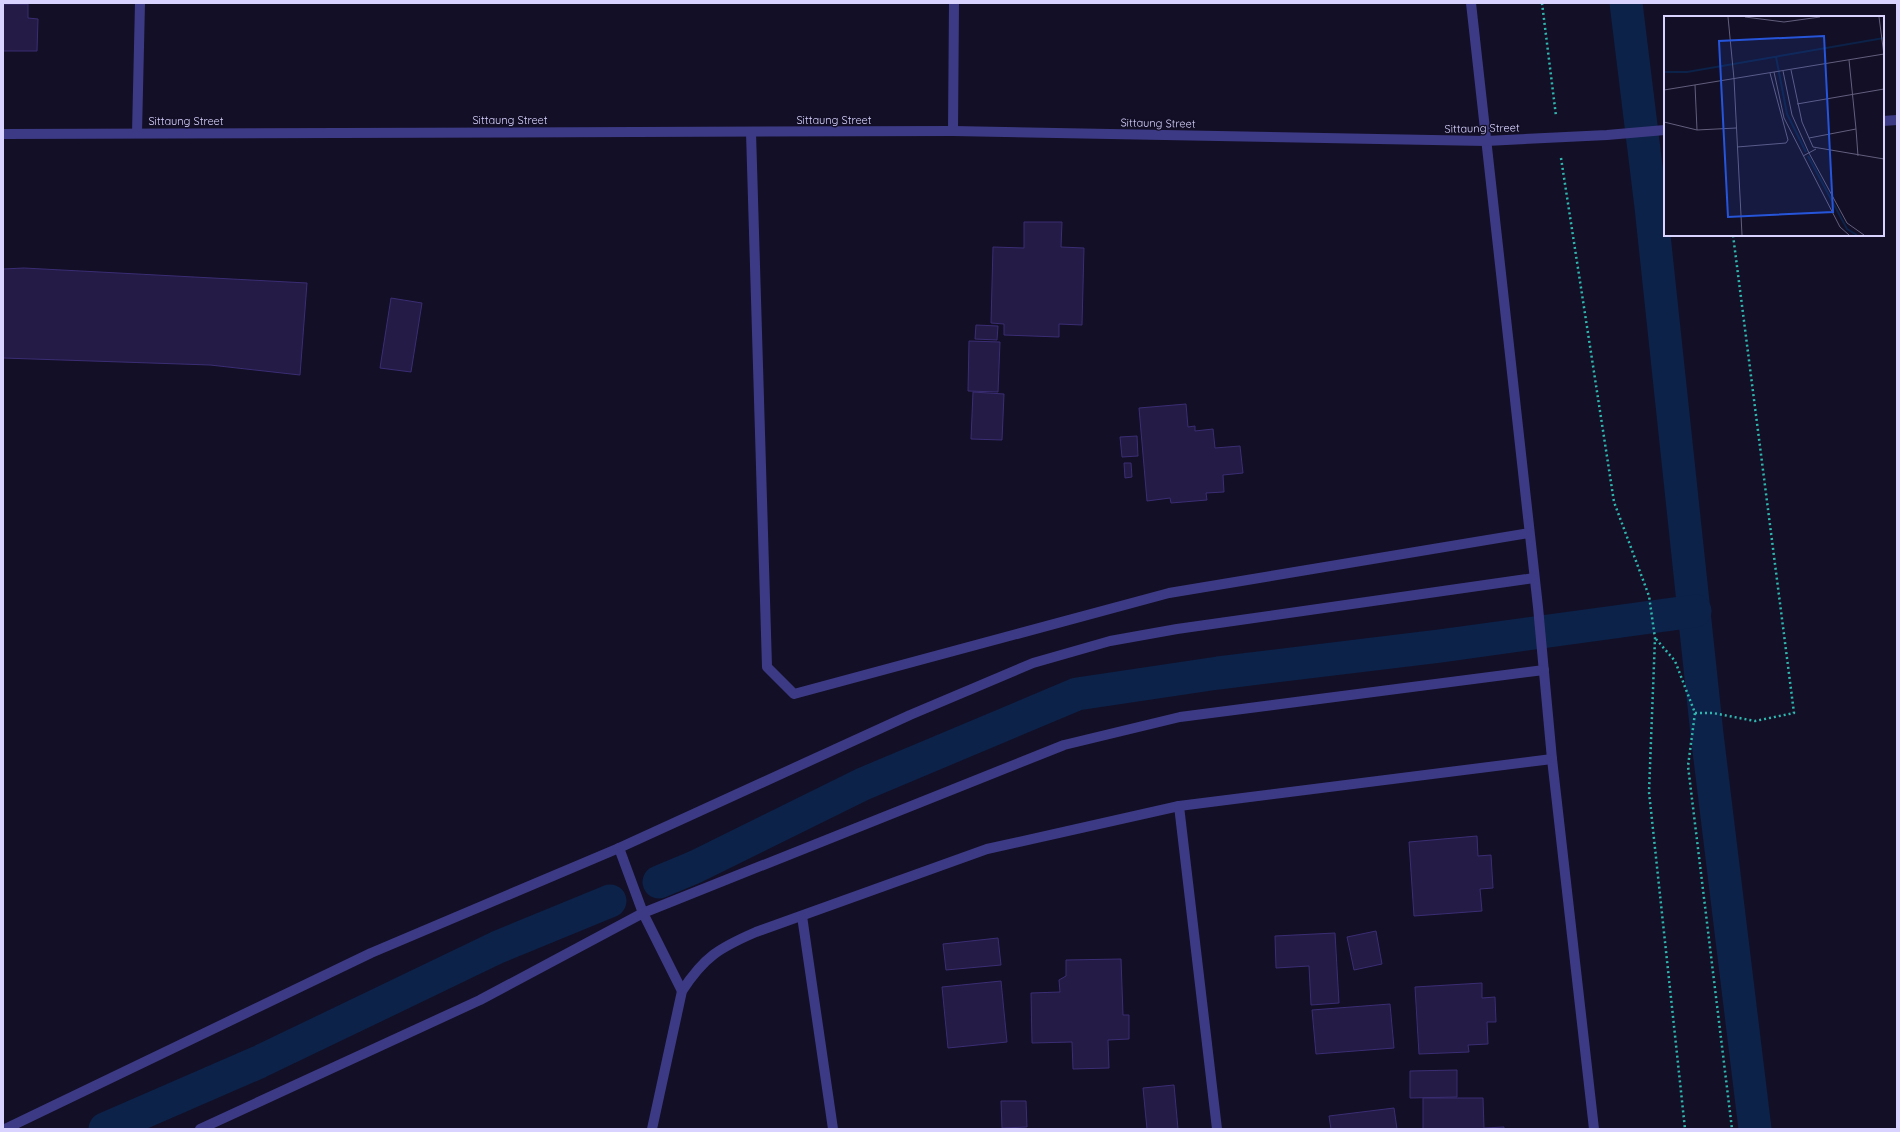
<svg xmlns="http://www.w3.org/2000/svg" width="1900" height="1132" font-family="Quicksand,sans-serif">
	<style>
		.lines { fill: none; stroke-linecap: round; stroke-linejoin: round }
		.canal { stroke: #0c2248; stroke-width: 33 }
		.building { fill: #241b47; stroke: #3b2d73 }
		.path { stroke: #2fb8b0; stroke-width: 2.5; stroke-dasharray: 2 3; stroke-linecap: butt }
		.service { stroke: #3d3a85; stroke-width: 10 }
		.minor { stroke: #3d3a85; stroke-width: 10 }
		.labels { text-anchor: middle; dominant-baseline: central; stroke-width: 3; stroke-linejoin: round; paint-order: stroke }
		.street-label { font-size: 11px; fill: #d9d4ff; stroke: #130f26 }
		.inset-river { fill: none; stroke: #0c2248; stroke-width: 2 }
		.inset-road { fill: none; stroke: #625e7d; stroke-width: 1 }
		.view { fill: #2655da; fill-opacity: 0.15; stroke: #2655da; stroke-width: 2 }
		.inset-edge { fill: none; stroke: #d9d4ff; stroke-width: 2 }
	</style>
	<rect width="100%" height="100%" fill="#130f26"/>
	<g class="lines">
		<g class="canal">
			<polyline points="1626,3 1651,207 1707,734 1755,1129"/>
			<polyline points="659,882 695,867 863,784 1077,694 1218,673 1440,646 1695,611"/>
			<polyline points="105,1129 259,1062 498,947 610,901"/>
		</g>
	</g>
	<g class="building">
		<polygon points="3,4 28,4 28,18 38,19 37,51 3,51"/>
		<polygon points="1024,222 1062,222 1061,247 1084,248 1082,325 1059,324 1059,337 1004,335 1004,324 991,323 993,247 1024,248"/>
		<polygon points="24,268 307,283 300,375 210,365 3,358 3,269"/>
		<polygon points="391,298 422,303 411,372 380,368"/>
		<polygon points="976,325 998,326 997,340 975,339"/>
		<polygon points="969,341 1000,342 998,392 968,391"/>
		<polygon points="973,392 1004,394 1002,440 971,439"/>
		<polygon points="1186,404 1188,427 1195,426 1195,431 1213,429 1215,448 1240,446 1243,473 1223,475 1224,492 1206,493 1207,500 1171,503 1170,498 1147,501 1139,408"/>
		<polygon points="1137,436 1138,456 1122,457 1120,437"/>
		<polygon points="1124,463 1131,463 1132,477 1125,478"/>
		<polygon points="1477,836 1478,856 1491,855 1493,888 1480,889 1482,911 1414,916 1409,842"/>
		<polygon points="1376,931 1382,964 1354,970 1347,937"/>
		<polygon points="1335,933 1339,1003 1311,1005 1309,966 1276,968 1275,936"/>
		<polygon points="998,938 1001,965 946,970 943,944"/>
		<polygon points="1121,959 1123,1015 1129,1015 1129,1039 1108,1040 1109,1068 1073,1069 1072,1042 1032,1043 1031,993 1060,992 1059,980 1066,976 1066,960"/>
		<polygon points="1001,981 1007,1042 948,1048 942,987"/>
		<polygon points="1482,983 1482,998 1495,997 1496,1022 1487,1022 1488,1044 1468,1045 1469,1052 1419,1054 1415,987"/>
		<polygon points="1390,1004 1394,1048 1316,1054 1312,1010"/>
		<polygon points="1457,1070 1457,1097 1410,1098 1410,1071"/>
		<polygon points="1174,1085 1178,1129 1147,1129 1143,1088"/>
		<polygon points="1423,1098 1483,1098 1484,1128 1504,1127 1504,1129 1423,1129"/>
		<polygon points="1001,1101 1026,1101 1027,1127 1002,1128"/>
		<polygon points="1394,1108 1397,1129 1331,1129 1329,1116"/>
	</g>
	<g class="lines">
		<g class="path">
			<polyline points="1542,3 1556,116"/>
			<polyline points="1561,158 1614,502 1649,596 1655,638 1649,792 1685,1129"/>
			<polyline points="1656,639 1675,661 1695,713 1688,766 1732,1129"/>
			<polyline points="1695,713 1713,713 1755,721 1794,713 1733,235"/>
		</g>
		<polyline class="service" points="137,133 140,3"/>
		<g class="minor">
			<polyline points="1471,3 1538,607 1552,759 1594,1129"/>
			<polyline points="1883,121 1897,120"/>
			<polyline points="953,131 954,3"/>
			<polyline points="751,132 767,667 794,694 1169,593 1529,533"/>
			<polyline points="3,134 953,131 1486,141 1607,135 1665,130"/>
			<polyline points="1179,806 1217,1129"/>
			<polyline points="619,848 643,913 682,991"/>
			<polyline points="802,916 833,1129"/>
			<polyline points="5,1129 371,953 619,848 910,715 1033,663 1110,641 1177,629 1534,578"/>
			<polyline points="200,1129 480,1000 643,913 1064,745 1180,717 1544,670"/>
			<path d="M652 1129 682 991C704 957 719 948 756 932L987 849 1179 806 1552 759"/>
		</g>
	</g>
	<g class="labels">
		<g class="street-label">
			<text x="510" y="120">Sittaung Street</text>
			<text x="834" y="120">Sittaung Street</text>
			<text x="186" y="121">Sittaung Street</text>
			<text transform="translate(1158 123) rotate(1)">Sittaung Street</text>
			<text transform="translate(1482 128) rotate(-1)">Sittaung Street</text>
		</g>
	</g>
	<g transform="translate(1664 16)">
		<rect width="220" height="220" fill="#130f26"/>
		<path class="inset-river" d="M112 41 123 98 142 136M0 56H23L220 22M144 140 183 213 193 219"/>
		<path class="inset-road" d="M64 1 70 63 78 219M81 1 120 6 156 1M215 1 220 39M185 44 192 113M127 54 138 106 149 131 220 143M119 55 128 99 145 137 183 207 200 219M110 56 120 102 176 211 185 219M31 69 33 114M0 74 220 38M133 88 220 73M0 106 33 114 72 112M145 122 192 113 194 140M73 131 122 127 124 124 106 57M139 140 152 133"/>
		<path class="view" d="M160 20 169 196 64 201 55 25Z"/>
		<rect width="220" height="220" class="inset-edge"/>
	</g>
	<rect width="1900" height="1132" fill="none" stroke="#d9d4ff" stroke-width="8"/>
</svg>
